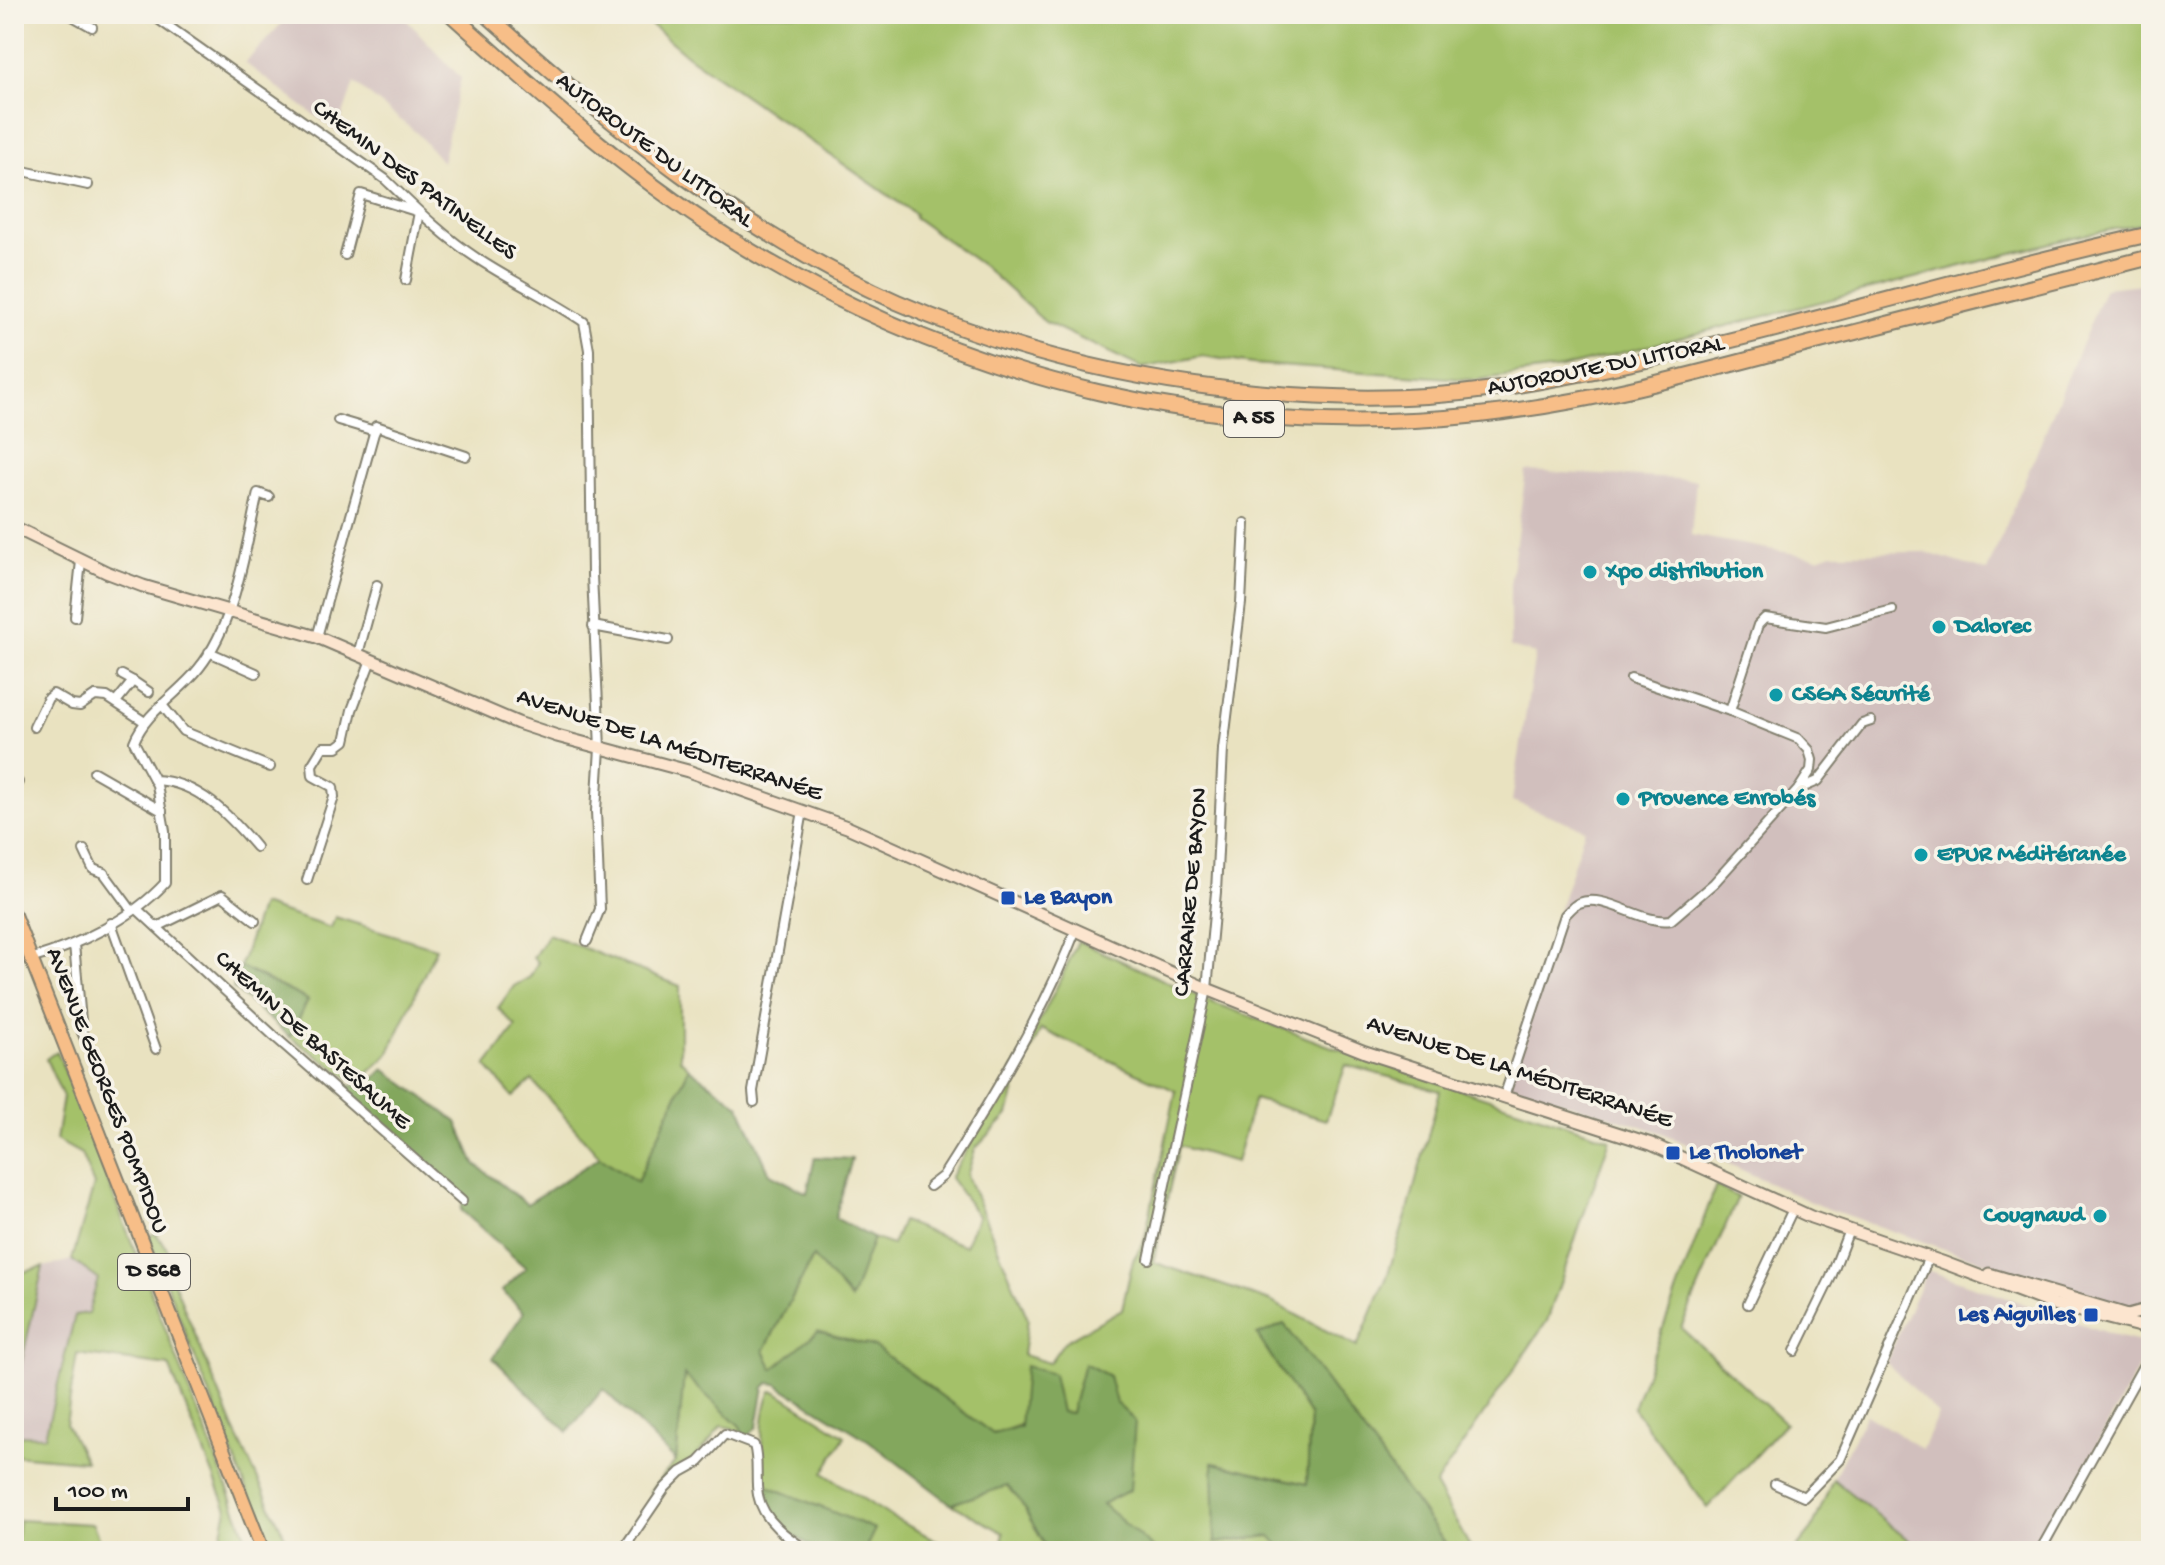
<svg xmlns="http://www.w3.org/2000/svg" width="2165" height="1565" font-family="'Gochi Hand',sans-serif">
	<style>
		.industrial { fill: #d1bfbd }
		.green { fill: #a4c169; stroke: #606e42; stroke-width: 2; fill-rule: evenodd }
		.forest { fill: #83a75d; stroke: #50623c; stroke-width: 2 }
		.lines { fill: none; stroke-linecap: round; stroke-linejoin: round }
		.minor-casing { stroke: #827f6e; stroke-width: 12 }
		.secondary-casing { stroke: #827f6e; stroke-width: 15 }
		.primary-casing { stroke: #827f6e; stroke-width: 16 }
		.motorway-casing { stroke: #827f6e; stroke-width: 18 }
		.minor { stroke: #fff; stroke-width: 8 }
		.secondary { stroke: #fce5cf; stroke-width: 11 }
		.primary { stroke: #f7be88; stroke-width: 12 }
		.motorway { stroke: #f7be88; stroke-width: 14 }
		.culture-dot { fill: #0f9aa8; stroke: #f7f3e8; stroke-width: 3 }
		.transit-dot { fill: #1a4fb4; stroke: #f7f3e8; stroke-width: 3 }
		.labels { text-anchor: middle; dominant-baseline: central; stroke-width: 7; stroke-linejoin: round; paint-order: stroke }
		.shield { fill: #f7f3e8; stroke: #5e5c59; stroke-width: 2 }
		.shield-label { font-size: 22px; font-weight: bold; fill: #1c1c1c }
		.street-label { font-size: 24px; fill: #1c1c1c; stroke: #f7f3e8 }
		.culture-label { font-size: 24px; font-weight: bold; fill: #0d838f; stroke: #f7f3e8; text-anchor: start }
		.transit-label { font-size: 24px; font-weight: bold; fill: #164399; stroke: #f7f3e8; text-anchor: start }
	</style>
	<rect width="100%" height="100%" fill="#f7f3e8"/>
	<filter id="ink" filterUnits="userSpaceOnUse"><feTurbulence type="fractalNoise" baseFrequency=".0125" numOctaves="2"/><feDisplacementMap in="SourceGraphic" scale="16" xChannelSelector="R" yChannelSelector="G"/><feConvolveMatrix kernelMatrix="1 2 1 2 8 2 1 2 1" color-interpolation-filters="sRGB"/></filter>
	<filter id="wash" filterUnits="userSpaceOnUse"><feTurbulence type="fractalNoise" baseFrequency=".006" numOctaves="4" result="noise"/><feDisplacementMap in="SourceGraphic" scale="32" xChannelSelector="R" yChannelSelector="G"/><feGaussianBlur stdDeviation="1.8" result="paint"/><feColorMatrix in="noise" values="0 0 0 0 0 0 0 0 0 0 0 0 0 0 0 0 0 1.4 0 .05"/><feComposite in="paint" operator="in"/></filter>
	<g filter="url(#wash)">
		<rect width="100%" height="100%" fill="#e9e2c0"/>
		<g class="industrial">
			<polygon points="275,14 401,14 461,78 442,162 417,133 354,83 337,132 245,63 283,22"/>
			<polygon points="2151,283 2151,1297 2136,1308 1959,1254 1820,1206 1660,1132 1503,1083 1585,829 1512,801 1535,654 1510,647 1510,585 1526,471 1696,480 1691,535 1818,558 1832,553 1924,552 1987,571 2105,288"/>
			<polygon points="72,1260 98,1278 88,1313 75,1315 45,1437 14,1435 14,1396 43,1267"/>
			<polygon points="1927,1270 2116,1336 2151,1345 2039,1551 1922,1551 1833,1479 1866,1414 1922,1449 1938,1414 1886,1362"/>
		</g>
		<g class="green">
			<polygon points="638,14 2151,14 2151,222 2075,237 1562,368 1476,380 1252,364 1203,356 1142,368 1045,322 983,266 914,217 915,214 688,56"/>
			<polygon points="261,905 331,928 335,917 436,948 388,1055 366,1075 350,1079 290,1037 308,1000 240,967"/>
			<polygon points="548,934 680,986 680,1059 689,1068 637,1182 600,1157 532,1080 513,1097 486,1066 516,1027 498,1008 514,986 530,977 538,962 533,958"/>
			<path d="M1078 941 1209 1001 1332 1047 1610 1139 1547 1321 1435 1485 1469 1545 1475 1551H1451L1284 1324 1258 1336 1310 1416 1307 1484 1214 1463 1285 1551H1157L1101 1504 1115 1403 1109 1376 1084 1364 1072 1413C1051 1411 1015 1428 993 1434L875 1347 773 1370 764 1351 814 1256 850 1299 873 1238 892 1245 902 1221 965 1246 978 1216 950 1178C996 1101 1042 1023 1078 941ZM1041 1029 1176 1091 1144 1242 1133 1260 1122 1309 1064 1342 1049 1363 1023 1355 1028 1319 967 1176 975 1149 1008 1115 1018 1079ZM1346 1065 1440 1091 1409 1207 1387 1277 1357 1347 1270 1301 1153 1262 1179 1146 1236 1162 1254 1099 1326 1120Z"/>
			<polygon points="57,1051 252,1551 218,1551 227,1509 169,1366 77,1354 66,1424 85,1461 14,1455 14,1435 45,1436 75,1315 88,1313 98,1279 72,1260 94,1185 81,1154 56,1140 63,1097 46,1059"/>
			<polygon points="1716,1186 1738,1197 1681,1328 1785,1423 1708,1508 1633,1408"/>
			<polygon points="152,1234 156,1234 168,1250 165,1261 233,1427 292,1551 271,1551 151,1245 150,1237"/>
			<polygon points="43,1267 14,1396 14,1295 19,1273"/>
			<polygon points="684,1374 740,1426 743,1434 732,1428 721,1426 705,1447 692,1460 679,1467 657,1493 650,1491 676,1461"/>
			<path d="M771 1391 777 1392 845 1436 823 1473 893 1518 957 1551H872L866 1547 874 1529 763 1484C763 1455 758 1417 771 1391Z"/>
			<polygon points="1833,1479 1922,1551 1794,1551 1812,1529"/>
			<polygon points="1006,1486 1019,1499 1048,1551 1000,1551 1004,1533 951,1504"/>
			<polygon points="19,1520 93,1524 101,1545 190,1551 15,1551"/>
		</g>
		<g class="forest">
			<polygon points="240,967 308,1000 290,1037 233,988"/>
			<path d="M689 1068 739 1105 770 1174 807 1193 815 1157 852 1159 835 1218 873 1238 851 1300 813 1257 764 1351 773 1369 818 1331 875 1347 993 1434 1020 1427 1025 1366 1053 1374 1061 1412 1071 1413 1084 1363 1109 1376 1116 1403 1135 1421 1130 1490 1102 1504 1157 1551H1048L1019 1499 1007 1486 951 1504 869 1441 776 1384 769 1383 764 1387 757 1427 748 1436 743 1434 740 1426 684 1375 676 1461 603 1389 568 1432 493 1358 524 1312 502 1291 526 1268 461 1210 465 1195 337 1083C359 1089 368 1086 384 1069L457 1122 475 1164 527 1204 600 1157 637 1182Z"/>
			<polygon points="1284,1324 1451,1551 1285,1551 1271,1536 1215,1543 1213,1463 1307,1484 1310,1416 1257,1335"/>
			<polygon points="763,1484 875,1529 866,1547 872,1551 820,1551 789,1533 768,1509"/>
		</g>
	</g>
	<g filter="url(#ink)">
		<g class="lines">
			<defs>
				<g id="minor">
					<polyline points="69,14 92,27"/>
					<path d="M151 14 385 179C414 207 444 237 478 259 513 282 550 299 584 322L589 350 592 575 600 748 596 811 600 909 587 941"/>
					<polyline points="14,169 88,185"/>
					<polyline points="345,255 361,194 419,212 406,280"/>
					<polyline points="338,420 375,431"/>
					<polyline points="75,617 81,561"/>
					<polyline points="593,626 668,640"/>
					<polyline points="317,637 376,426 466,456"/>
					<polyline points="209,652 256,673"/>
					<polyline points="358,654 377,585"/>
					<polyline points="122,675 133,681"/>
					<polyline points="116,702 133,681 149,692"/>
					<polyline points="162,705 183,731 270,767"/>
					<polyline points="1730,711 1758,625 1765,618 1826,627 1892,610"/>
					<polyline points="34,727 48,698 53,694 72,705 80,706 95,696 107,697 145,722"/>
					<polyline points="94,772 162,811"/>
					<path d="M154 780C198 781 230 816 256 847"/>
					<polyline points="14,781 18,782"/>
					<polyline points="1799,789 1818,781 1862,724 1871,721"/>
					<polyline points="84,850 93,869 104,873 132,911"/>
					<polyline points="307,880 334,797 333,787 313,776 312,765 323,747 337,747 345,741 352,710 371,660"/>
					<polyline points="137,909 274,1036 462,1201"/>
					<polyline points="111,923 156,1049"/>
					<polyline points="157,927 222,895 255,921"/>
					<polyline points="14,940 25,944"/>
					<polyline points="74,944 82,1032 100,1073"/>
					<path d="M30 959C77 946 132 919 165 883V831L157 785 134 742C146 711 179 694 199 668 236 622 245 549 258 493L269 497"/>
					<path d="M1504 1097 1565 915C1569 911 1574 905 1579 903 1605 892 1642 925 1671 920L1714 883 1798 790 1811 770 1812 760 1809 750 1799 739 1730 711 1631 678"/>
					<polyline points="754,1102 753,1091 803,811"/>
					<path d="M930 1186 943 1176C993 1097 1042 1017 1076 929"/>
					<polyline points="1149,1259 1207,989 1216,892 1223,749 1241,603 1245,523"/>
					<polyline points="1748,1304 1793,1209"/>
					<polyline points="1795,1351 1831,1277 1849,1230"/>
					<polyline points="1775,1484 1804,1497 1840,1460 1929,1257"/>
					<path d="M622 1551 665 1488 681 1472 699 1462 725 1434 754 1445C759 1462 755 1478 758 1495 763 1521 788 1538 808 1551"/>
					<polyline points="2040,1551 2151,1352"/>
				</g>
				<g id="secondary">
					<polyline points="14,527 106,572 143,586 317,637 518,723 557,736 688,771 847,827 1207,989 1365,1052 1651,1144 1811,1217 1942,1262 2053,1304 2151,1329"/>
					<polyline points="1989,1274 2128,1315 2150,1309"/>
				</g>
				<polyline id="primary" points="14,915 263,1551"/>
				<g id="motorway">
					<path d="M451 14C544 98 639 184 747 249 971 383 1218 442 1479 415 1592 403 1702 372 1812 343 1925 314 2038 285 2151 257"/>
					<path d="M486 14C610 125 744 234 897 302 1002 348 1113 376 1226 389 1312 399 1400 402 1486 390 1711 357 1929 282 2151 234"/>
				</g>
			</defs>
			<use href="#minor" class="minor-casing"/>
			<use href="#secondary" class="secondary-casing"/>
			<use href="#primary" class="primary-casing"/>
			<use href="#motorway" class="motorway-casing"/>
			<use href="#minor" class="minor"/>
			<use href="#secondary" class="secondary"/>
			<use href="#primary" class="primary"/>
			<use href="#motorway" class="motorway"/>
		</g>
	</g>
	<g class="culture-dot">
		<circle cx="1590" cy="572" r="8"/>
		<circle cx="1939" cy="627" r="8"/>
		<circle cx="1776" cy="695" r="8"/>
		<circle cx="1623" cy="799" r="8"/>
		<circle cx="1921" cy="855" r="8"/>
		<circle cx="2100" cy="1216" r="8"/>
	</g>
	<g class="transit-dot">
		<rect x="1000" y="890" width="16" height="16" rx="4"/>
		<rect x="1665" y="1145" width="16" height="16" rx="4"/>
		<rect x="2083" y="1307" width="16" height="16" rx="4"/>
	</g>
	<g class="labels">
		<g class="shield">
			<rect x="1224" y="401" width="60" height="36" rx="6"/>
			<rect x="118" y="1254" width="72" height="36" rx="6"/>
		</g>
		<g class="shield-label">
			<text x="1254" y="419">A 55</text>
			<text x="154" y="1272">D 568</text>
		</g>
		<g class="street-label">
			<text transform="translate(654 151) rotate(37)">AUTOROUTE DU LITTORAL</text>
			<text transform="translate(414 181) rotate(37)">CHEMIN DES PATINELLES</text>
			<text transform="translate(1606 367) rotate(-11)">AUTOROUTE DU LITTORAL</text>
			<text transform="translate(669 746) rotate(18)">AVENUE DE LA MÉDITERRANÉE</text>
			<text transform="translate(1192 892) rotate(-85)">CARRAIRE DE BAYON</text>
			<text transform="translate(312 1041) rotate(42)">CHEMIN DE BASTESAUME</text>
			<text transform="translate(1519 1073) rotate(18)">AVENUE DE LA MÉDITERRANÉE</text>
			<text transform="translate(106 1091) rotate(69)">AVENUE GEORGES POMPIDOU</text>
		</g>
		<g class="culture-label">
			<text x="1606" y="572">Xpo distribution</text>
			<text x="1955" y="627">Dalorec</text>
			<text x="1792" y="695">CSGA Sécurité</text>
			<text x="1639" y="799">Provence Enrobés</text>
			<text x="1937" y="855">EPUR Méditéranée</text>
			<text x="2084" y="1216" text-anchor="end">Cougnaud</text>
		</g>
		<g class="transit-label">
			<text x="1024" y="898">Le Bayon</text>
			<text x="1689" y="1153">Le Tholonet</text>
			<text x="2075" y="1315" text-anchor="end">Les Aiguilles</text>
		</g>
	</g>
	<rect width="2165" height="1565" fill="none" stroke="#f7f3e8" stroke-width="48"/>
	<path d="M56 1497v12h132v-12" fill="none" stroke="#1c1c1c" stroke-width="4"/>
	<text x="68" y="1497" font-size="24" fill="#1c1c1c" stroke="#f7f3e8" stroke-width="6" paint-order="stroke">100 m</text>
</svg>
